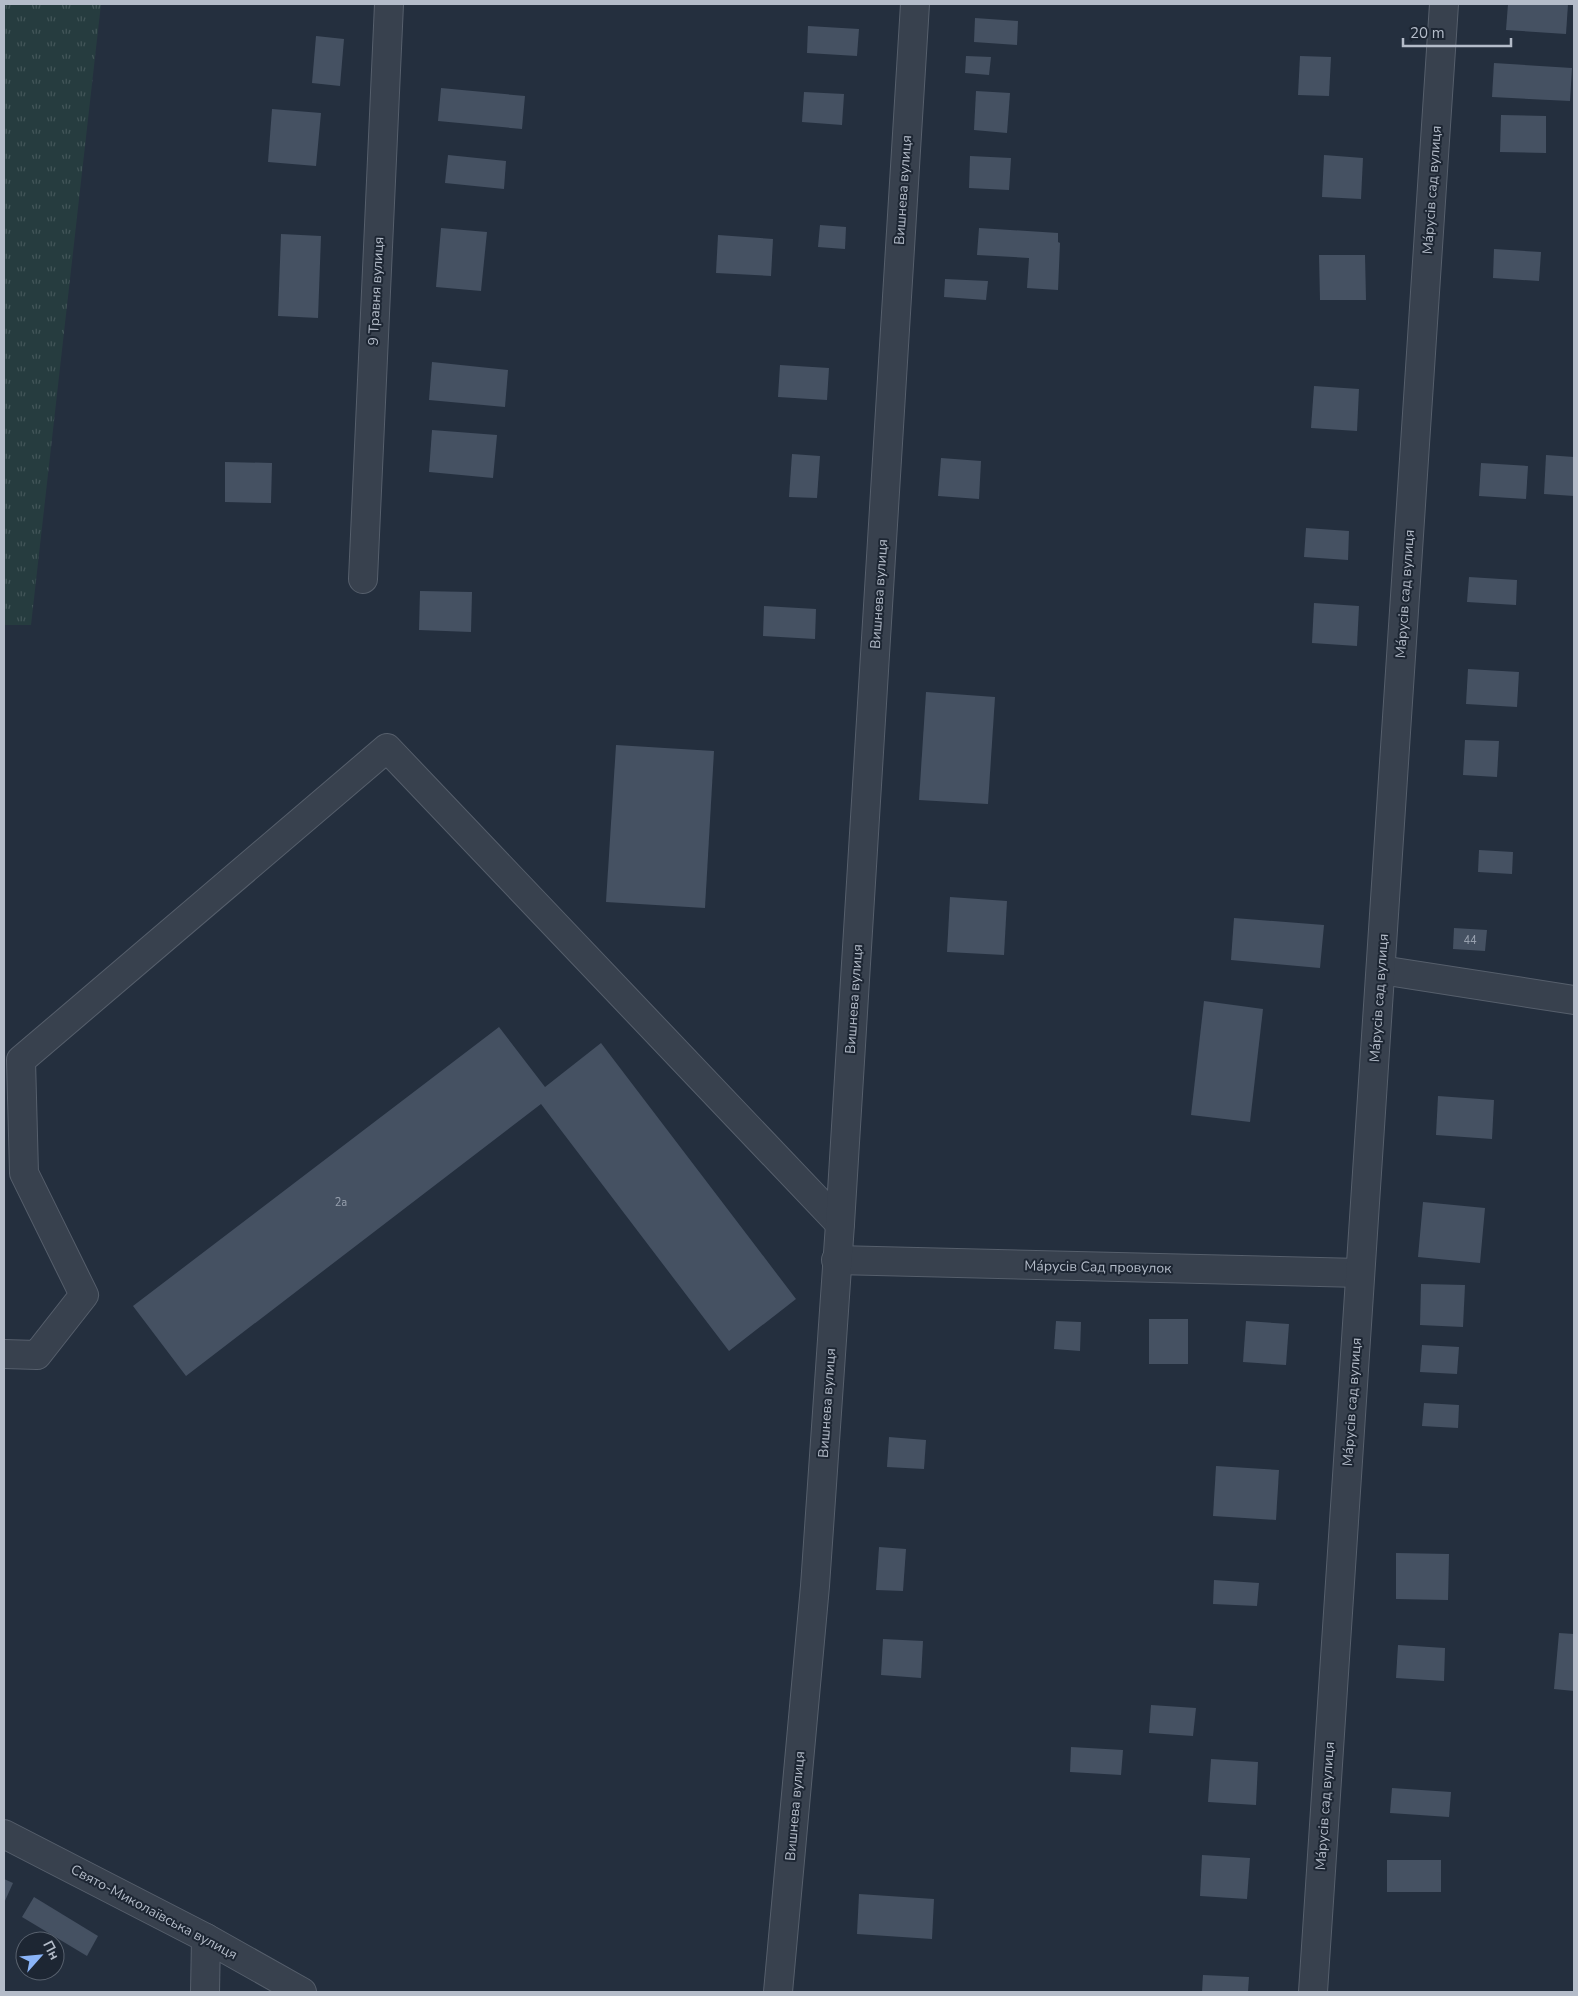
<svg xmlns="http://www.w3.org/2000/svg" width="1578" height="1996" font-family="'Nunito Sans',sans-serif">
	<style>
		.grass { fill: url(#grass-tufts) }
		.building { fill: #455162 }
		.lines { fill: none; stroke-linecap: round; stroke-linejoin: round }
		.minor-casing { stroke: #565f6c; stroke-width: 30 }
		.minor { stroke: #38414e; stroke-width: 28 }
		.labels { text-anchor: middle; dominant-baseline: central; stroke-width: 4; stroke-linejoin: round; paint-order: stroke }
		.number-label { font-size: 11px; fill: #98a1af }
		.street-label { font-size: 14px; fill: #b4bcc9; stroke: #1d2633 }
	</style>
	<defs>
		<pattern id="grass-tufts" width="24" height="20" patternUnits="userSpaceOnUse" patternTransform="scale(1.25)"><rect width="24" height="20" fill="#263c3f"/><path d="M3 7l-1-3M5 7V3M7 7l1-3M15 17l-1-3M17 17v-4M19 17l1-3" fill="none" stroke="#435659"/></pattern>
	</defs>
	<rect width="100%" height="100%" fill="#242f3e"/>
	<polygon class="grass" points="4,4 101,4 31,625 4,625"/>
	<g class="building">
		<polygon points="1508,4 1568,4 1566,34 1506,30"/>
		<polygon points="975,18 1018,21 1017,45 974,42"/>
		<polygon points="808,26 859,29 857,56 807,53"/>
		<polygon points="316,36 344,39 340,86 312,83"/>
		<polygon points="966,56 991,57 989,75 965,73"/>
		<polygon points="1300,56 1331,57 1329,96 1298,95"/>
		<polygon points="1494,63 1572,68 1570,101 1492,97"/>
		<polygon points="441,88 525,96 522,129 438,121"/>
		<polygon points="976,91 1010,93 1007,133 974,130"/>
		<polygon points="804,92 844,94 842,125 802,122"/>
		<polygon points="272,109 321,113 316,166 268,162"/>
		<polygon points="1501,115 1546,116 1546,153 1500,152"/>
		<polygon points="448,155 506,161 504,189 445,183"/>
		<polygon points="1324,155 1363,158 1361,199 1322,197"/>
		<polygon points="970,156 1011,158 1009,190 969,188"/>
		<polygon points="820,225 846,227 845,249 818,247"/>
		<polygon points="441,228 487,232 481,291 436,287"/>
		<polygon points="979,228 1058,233 1058,242 1060,243 1058,290 1027,288 1029,258 977,255"/>
		<polygon points="281,234 321,236 318,318 278,316"/>
		<polygon points="718,235 773,239 771,276 716,273"/>
		<polygon points="1494,249 1541,252 1539,281 1493,278"/>
		<polygon points="1319,255 1365,255 1366,300 1320,300"/>
		<polygon points="945,279 988,281 986,300 944,297"/>
		<polygon points="432,362 508,370 505,407 429,400"/>
		<polygon points="780,365 829,368 827,400 778,397"/>
		<polygon points="1314,386 1359,389 1357,431 1311,428"/>
		<polygon points="432,430 497,435 493,478 429,472"/>
		<polygon points="792,454 820,456 817,498 789,497"/>
		<polygon points="1546,455 1574,457 1574,496 1544,494"/>
		<polygon points="941,458 981,461 979,499 938,496"/>
		<polygon points="225,462 272,463 271,503 225,502"/>
		<polygon points="1481,463 1528,466 1526,499 1479,496"/>
		<polygon points="1306,528 1349,531 1348,560 1304,557"/>
		<polygon points="1469,577 1517,580 1516,605 1467,602"/>
		<polygon points="420,591 472,592 471,632 419,630"/>
		<polygon points="1314,603 1359,606 1357,646 1312,643"/>
		<polygon points="764,606 816,609 815,639 763,636"/>
		<polygon points="1468,669 1519,672 1517,707 1466,704"/>
		<polygon points="926,692 995,697 988,804 919,800"/>
		<polygon points="1465,740 1499,741 1497,777 1463,775"/>
		<polygon points="616,745 714,751 705,908 606,902"/>
		<polygon points="1479,850 1513,852 1512,874 1478,872"/>
		<polygon points="950,897 1007,901 1004,955 947,952"/>
		<polygon points="1234,918 1324,925 1320,968 1231,960"/>
		<polygon points="1454,928 1487,930 1485,951 1453,949"/>
		<polygon points="1204,1001 1263,1009 1250,1122 1191,1115"/>
		<polygon points="499,1027 545,1087 601,1043 796,1299 729,1351 541,1104 186,1376 133,1306"/>
		<polygon points="1438,1096 1494,1100 1492,1139 1436,1135"/>
		<polygon points="1423,1202 1485,1208 1480,1263 1418,1257"/>
		<polygon points="1421,1284 1465,1285 1463,1327 1420,1325"/>
		<rect x="1149" y="1319" width="39" height="45"/>
		<polygon points="1056,1321 1081,1322 1080,1351 1054,1349"/>
		<polygon points="1246,1321 1289,1324 1286,1365 1243,1362"/>
		<polygon points="1422,1345 1459,1347 1457,1374 1420,1372"/>
		<polygon points="1424,1403 1459,1405 1458,1428 1422,1426"/>
		<polygon points="889,1437 926,1440 924,1469 887,1467"/>
		<polygon points="1216,1466 1279,1470 1276,1520 1213,1516"/>
		<polygon points="879,1547 906,1549 903,1591 876,1590"/>
		<polygon points="1396,1553 1449,1554 1448,1600 1396,1599"/>
		<polygon points="1214,1580 1259,1583 1257,1606 1213,1604"/>
		<polygon points="1559,1633 1574,1634 1574,1691 1554,1689"/>
		<polygon points="883,1639 923,1641 921,1678 881,1675"/>
		<polygon points="1398,1645 1445,1648 1444,1681 1396,1678"/>
		<polygon points="1151,1705 1196,1708 1193,1736 1149,1733"/>
		<polygon points="1071,1747 1123,1750 1121,1775 1070,1772"/>
		<polygon points="1211,1759 1258,1762 1256,1805 1208,1802"/>
		<polygon points="1392,1788 1451,1792 1449,1817 1390,1813"/>
		<polygon points="1202,1855 1250,1858 1247,1899 1200,1896"/>
		<rect x="1387" y="1860" width="54" height="32"/>
		<polygon points="4,1879 13,1883 4,1903"/>
		<polygon points="859,1894 934,1899 932,1939 857,1934"/>
		<polygon points="34,1897 98,1936 87,1956 22,1917"/>
		<polygon points="1203,1975 1249,1977 1248,1992 1202,1992"/>
	</g>
	<g class="lines">
		<defs>
			<g id="minor">
				<polyline points="363,579 389,4"/>
				<polyline points="1381,970 1574,1000"/>
				<polyline points="836,1260 1360,1273"/>
				<polyline points="4,1354 37,1355 84,1295 24,1173 21,1060 387,748 840,1224"/>
				<polyline points="4,1834 206,1938 302,1992"/>
				<polyline points="205,1992 206,1938"/>
				<polyline points="778,1992 815,1586 840,1224 915,4"/>
				<polyline points="1313,1992 1444,4"/>
			</g>
		</defs>
		<use href="#minor" class="minor-casing"/>
		<use href="#minor" class="minor"/>
	</g>
	<g class="labels">
		<g class="number-label">
			<text x="1470" y="940">44</text>
			<text x="341" y="1202">2а</text>
		</g>
		<g class="street-label">
			<text transform="translate(903 190) rotate(-86)">Вишнева вулиця</text>
			<text transform="translate(1432 190) rotate(-86)">Мáрусів сад вулиця</text>
			<text transform="translate(376 291) rotate(-87)">9 Травня вулиця</text>
			<text transform="translate(879 594) rotate(-86)">Вишнева вулиця</text>
			<text transform="translate(1405 594) rotate(-86)">Мáрусів сад вулиця</text>
			<text transform="translate(1379 998) rotate(-86)">Мáрусів сад вулиця</text>
			<text transform="translate(854 999) rotate(-86)">Вишнева вулиця</text>
			<text transform="translate(1098 1267) rotate(1)">Мáрусів Сад провулок</text>
			<text transform="translate(1352 1402) rotate(-86)">Мáрусів сад вулиця</text>
			<text transform="translate(827 1403) rotate(-86)">Вишнева вулиця</text>
			<text transform="translate(795 1806) rotate(-85)">Вишнева вулиця</text>
			<text transform="translate(1325 1806) rotate(-86)">Мáрусів сад вулиця</text>
			<text transform="translate(154 1912) rotate(28)">Свято-Миколаївська вулиця</text>
		</g>
	</g>
	<rect width="1578" height="1996" fill="none" stroke="#b4bcc9" stroke-width="10"/>
	<g transform="translate(40 1956) rotate(63)"><circle r="24" fill="#1d2633" stroke="#59626f"/>
	<path d="M0-4L9 19L0 12L-9 19Z" fill="#8ab4f8"/>
	<text y="-8" font-size="14" font-weight="bold" text-anchor="middle" fill="#b4bcc9">Пн</text>
	</g>
	<path d="M1403 38v8h108v-8" fill="none" stroke="#b4bcc9" stroke-width="2.5"/>
	<text x="1410" y="38" font-size="15" fill="#b4bcc9" stroke="#1d2633" stroke-width="4" paint-order="stroke">20 m</text>
</svg>
